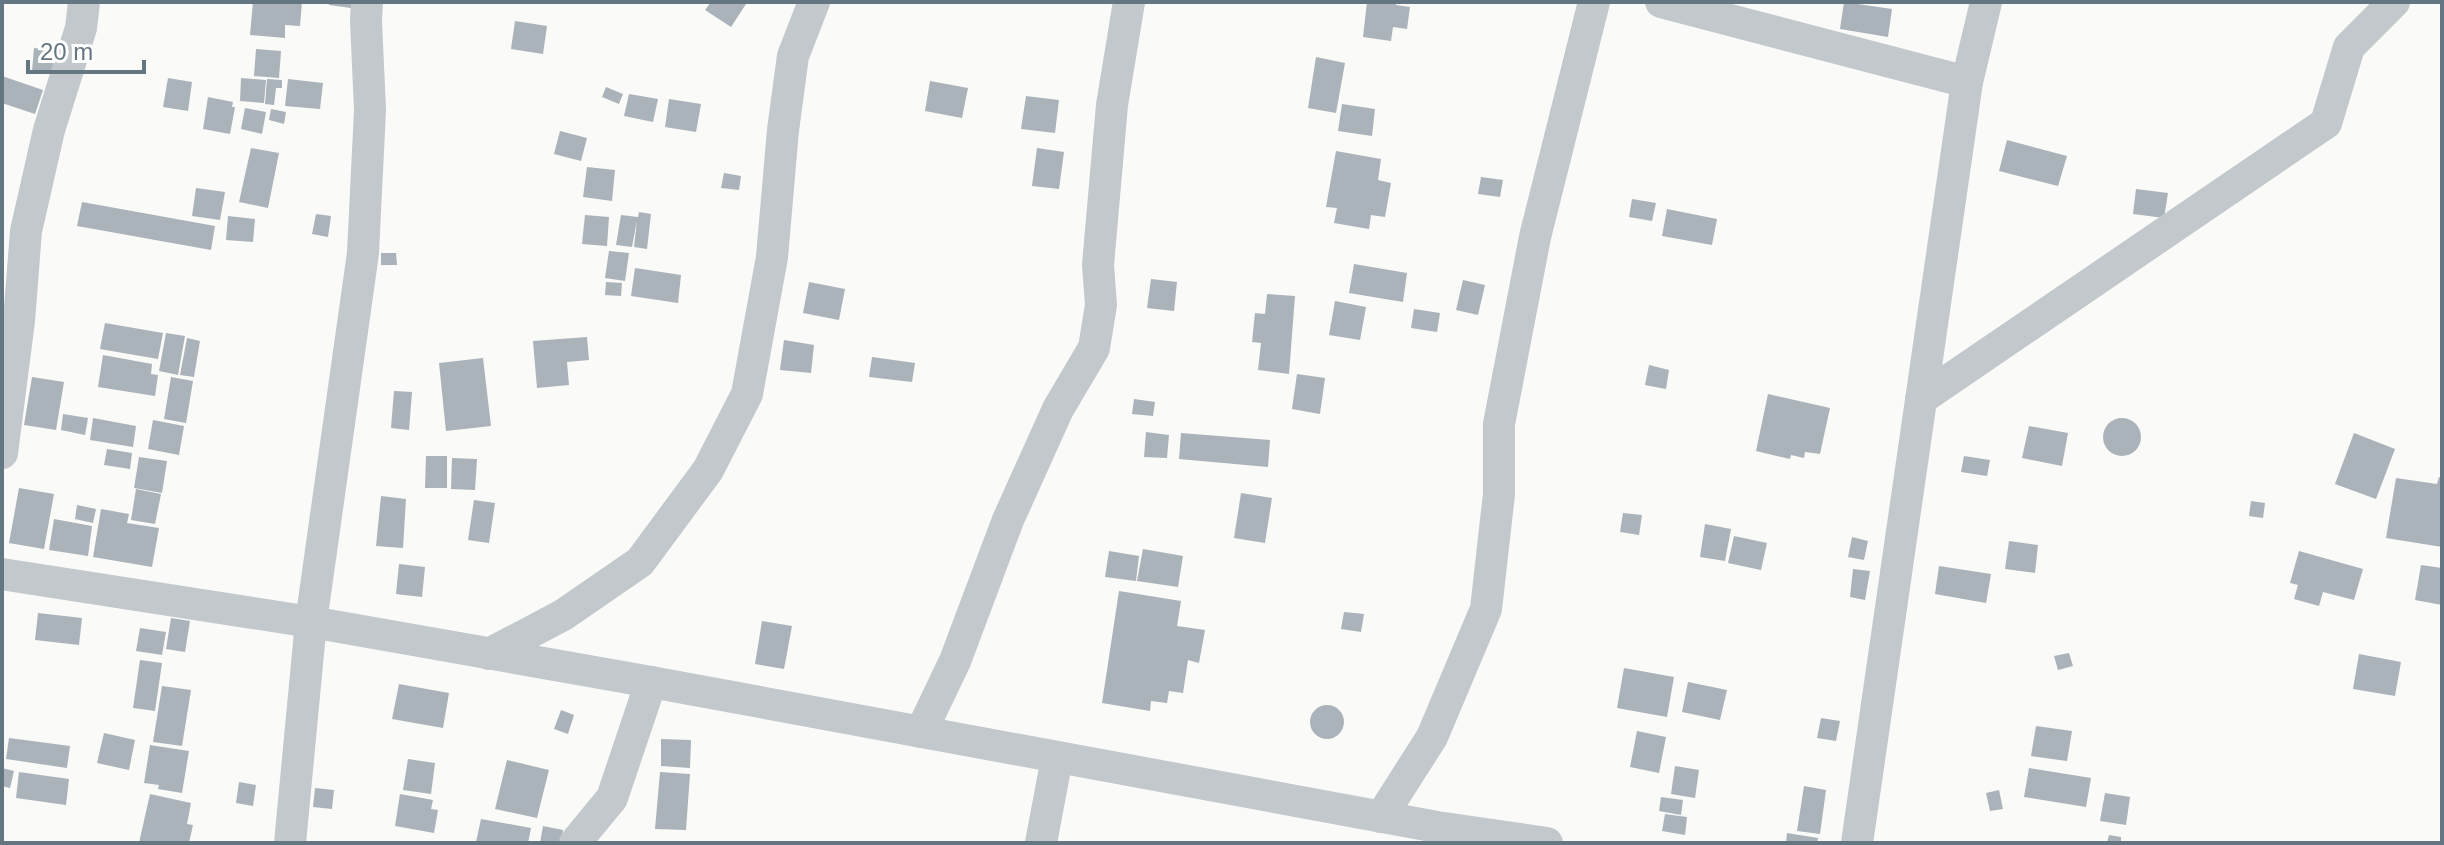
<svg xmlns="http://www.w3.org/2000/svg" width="2444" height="845" font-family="Arial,sans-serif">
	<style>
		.building { fill: #aab3b9 }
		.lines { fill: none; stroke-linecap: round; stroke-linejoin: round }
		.minor { stroke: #c3c8cc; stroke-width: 32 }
	</style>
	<rect width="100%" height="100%" fill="#fafaf8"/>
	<g class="building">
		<polygon points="253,2 302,2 300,26 285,25 285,38 250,35"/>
		<polygon points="330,2 359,2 358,9 329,5"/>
		<polygon points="711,2 743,2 746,4 731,27 705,10"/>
		<polygon points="1367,2 1396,2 1396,5 1410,7 1407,29 1393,27 1391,41 1363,37"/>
		<polygon points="1844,2 1892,9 1888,37 1840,29"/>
		<polygon points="515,21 547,26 543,54 511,49"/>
		<polygon points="34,48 61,51 58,74 32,71"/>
		<polygon points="256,49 281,51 279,78 254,76"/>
		<polygon points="1316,57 1345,63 1336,113 1308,108"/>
		<polygon points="2,76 43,90 35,114 2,103"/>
		<polygon points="168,78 192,82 188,111 163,107"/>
		<polygon points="241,78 266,80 264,103 240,101"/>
		<polygon points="267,79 282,80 282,88 276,88 274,105 265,104"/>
		<polygon points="288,79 323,83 320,109 285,106"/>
		<polygon points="930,81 968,88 962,118 925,111"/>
		<polygon points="606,87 623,94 619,104 602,97"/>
		<polygon points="629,94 658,99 653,122 624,116"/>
		<polygon points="1026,96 1059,100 1055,133 1021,129"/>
		<polygon points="208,97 233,102 232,107 235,107 230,134 203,129"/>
		<polygon points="669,99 701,104 696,132 665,127"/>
		<polygon points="1342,104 1375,109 1372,136 1338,131"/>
		<polygon points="245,108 266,112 262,134 241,129"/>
		<polygon points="271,109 286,112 284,124 269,120"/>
		<polygon points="560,131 587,138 581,161 554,154"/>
		<polygon points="2007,140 2067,156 2058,186 1999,171"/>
		<polygon points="251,148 279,153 268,208 239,202"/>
		<polygon points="1037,148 1064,152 1059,189 1032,186"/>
		<polygon points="1336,151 1381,159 1378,180 1391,183 1385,217 1371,215 1369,229 1334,223 1337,208 1326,207"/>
		<polygon points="587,167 615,170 612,201 583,197"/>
		<polygon points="724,173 741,176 739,190 721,188"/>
		<polygon points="1481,177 1503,180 1500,197 1478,194"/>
		<polygon points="196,188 225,192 220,220 192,216"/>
		<polygon points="2136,189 2168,193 2164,218 2133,214"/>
		<polygon points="1632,199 1656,203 1652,221 1629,217"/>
		<polygon points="82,202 215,226 211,250 77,226"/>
		<polygon points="1667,209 1717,219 1712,245 1662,236"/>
		<polygon points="639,212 651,214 647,249 634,247 637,220 632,247 616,245 621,215 638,217"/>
		<polygon points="316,214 331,216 328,237 312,234"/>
		<polygon points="585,215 609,217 607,246 582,244"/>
		<polygon points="228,216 255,219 253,242 226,240"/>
		<polygon points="609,251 629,253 625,281 605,278"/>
		<polygon points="381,253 396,253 397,265 381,265"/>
		<polygon points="1354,264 1407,273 1403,302 1349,293"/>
		<polygon points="635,268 681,275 678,303 631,296"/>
		<polygon points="1151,279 1177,282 1174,311 1147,308"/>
		<polygon points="1463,280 1485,285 1478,315 1456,310"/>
		<polygon points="606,282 622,283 621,296 605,295"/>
		<polygon points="809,282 845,289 839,320 803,313"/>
		<polygon points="1267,294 1295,296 1289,374 1258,370 1261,343 1252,342 1255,313 1265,314"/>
		<polygon points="1335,301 1366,307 1360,340 1329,335"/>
		<polygon points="1414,309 1440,313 1437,332 1411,328"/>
		<polygon points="105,323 163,333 158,359 100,349"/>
		<polygon points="166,333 185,336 178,375 159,371"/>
		<polygon points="587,337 589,360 567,362 569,385 537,388 533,341"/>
		<polygon points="187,338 200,341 194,377 180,375"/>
		<polygon points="784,340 814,345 811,373 780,370"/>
		<polygon points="103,355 152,364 151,374 158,375 155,396 98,387"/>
		<polygon points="872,357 915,363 912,382 869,377"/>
		<polygon points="483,358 491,426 446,431 439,363"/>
		<polygon points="1649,365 1669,370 1666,389 1645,385"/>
		<polygon points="1297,374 1325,378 1320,414 1292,409"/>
		<polygon points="32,377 64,382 56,430 24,425"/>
		<polygon points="171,377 193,381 186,423 164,419"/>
		<polygon points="394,391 412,392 409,430 391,428"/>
		<polygon points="1768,394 1830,408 1820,454 1805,452 1804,458 1791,455 1790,459 1756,451"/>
		<polygon points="1134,399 1155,402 1153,416 1132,414"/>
		<polygon points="63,414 88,418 85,435 61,430"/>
		<polygon points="93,418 136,426 133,447 90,440"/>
		<circle cx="2122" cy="437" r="19"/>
		<polygon points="153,420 184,426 179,455 148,449"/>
		<polygon points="2029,426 2068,433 2062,466 2022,458"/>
		<polygon points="1146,432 1169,435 1167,458 1144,457"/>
		<polygon points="1181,433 1270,440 1268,467 1179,459"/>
		<polygon points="2354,433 2395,449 2376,499 2335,484"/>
		<polygon points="107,449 132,453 130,469 104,465"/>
		<polygon points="426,456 447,456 447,488 425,488"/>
		<polygon points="1964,456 1990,460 1987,476 1961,472"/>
		<polygon points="139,457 167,461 162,493 134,488"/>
		<polygon points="452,458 477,459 475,490 451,489"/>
		<polygon points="2439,477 2442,478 2442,547 2386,538 2396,478 2437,484"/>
		<polygon points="19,488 54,494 44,549 9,543"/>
		<polygon points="136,489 161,494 155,524 131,520"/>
		<polygon points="1241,493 1272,498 1265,543 1234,538"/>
		<polygon points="381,496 406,499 403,548 376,546"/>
		<polygon points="474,500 495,503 489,543 468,540"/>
		<polygon points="2251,501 2265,503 2263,518 2249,516"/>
		<polygon points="77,505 96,509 93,523 75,519"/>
		<polygon points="101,509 129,514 127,523 159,528 152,567 93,557"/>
		<polygon points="1623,513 1642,515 1639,535 1620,532"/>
		<polygon points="54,519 92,526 88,556 49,550"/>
		<polygon points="1705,524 1731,529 1725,561 1700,557"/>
		<polygon points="1734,536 1767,543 1761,570 1728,563"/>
		<polygon points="1852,537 1868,541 1864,560 1848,557"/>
		<polygon points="2009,541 2038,545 2035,573 2005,569"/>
		<polygon points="1143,549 1183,556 1178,587 1137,581"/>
		<polygon points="1109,551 1139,556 1136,581 1105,577"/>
		<polygon points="2299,551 2363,569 2354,600 2323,592 2319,606 2294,599 2298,585 2290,583"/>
		<polygon points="399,564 425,567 422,597 396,594"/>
		<polygon points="2421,565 2442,568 2442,605 2415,600"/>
		<polygon points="1939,566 1991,574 1986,603 1935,594"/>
		<polygon points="1853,569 1870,571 1865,600 1850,597"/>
		<polygon points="1119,591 1181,601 1177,626 1205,630 1199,663 1188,660 1183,693 1169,691 1167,703 1151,701 1150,711 1102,703"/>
		<polygon points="1344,612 1364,614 1361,632 1341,629"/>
		<polygon points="38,613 82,618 79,645 35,640"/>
		<polygon points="171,618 190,621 185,652 166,649"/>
		<polygon points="762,621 792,626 784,669 755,664"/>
		<polygon points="140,628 166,632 162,655 136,651"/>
		<polygon points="2069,653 2073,666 2058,670 2054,656"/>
		<polygon points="2359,654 2401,662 2395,696 2353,689"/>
		<polygon points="140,660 162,663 155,711 133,708"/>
		<polygon points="1624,668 1674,677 1667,717 1617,708"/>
		<polygon points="1688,682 1727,690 1720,720 1682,712"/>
		<polygon points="399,684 449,693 443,728 392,719"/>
		<polygon points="162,686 191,690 182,746 153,742"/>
		<circle cx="1327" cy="722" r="17"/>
		<polygon points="561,710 574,715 568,734 554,729"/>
		<polygon points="1821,718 1840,721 1836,741 1817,738"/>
		<polygon points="2036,726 2072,731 2067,761 2031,756"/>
		<polygon points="1637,731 1666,737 1659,773 1630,767"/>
		<polygon points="104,733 135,740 129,770 97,763"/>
		<polygon points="9,738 70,746 67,768 6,759"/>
		<polygon points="661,739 691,740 690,768 661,766"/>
		<polygon points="150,745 189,751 182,793 158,789 159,785 144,783"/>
		<polygon points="408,759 435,763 431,794 403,790"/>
		<polygon points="507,760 549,770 537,818 495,809"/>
		<polygon points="1675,766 1699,770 1695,798 1671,794"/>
		<polygon points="2,768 14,771 10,788 2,786"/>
		<polygon points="2029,768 2091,778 2086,807 2024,797"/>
		<polygon points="19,772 69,779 66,805 16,798"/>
		<polygon points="660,772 690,774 686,830 655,829"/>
		<polygon points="239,782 256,785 253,806 236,803"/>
		<polygon points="1804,786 1826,790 1820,834 1797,831"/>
		<polygon points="315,788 334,790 332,809 313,807"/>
		<polygon points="1999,790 2003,809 1990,811 1986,793"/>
		<polygon points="2105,793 2130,797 2126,825 2100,821"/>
		<polygon points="150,794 191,803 187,824 193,825 189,843 139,843"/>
		<polygon points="400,794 433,800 431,809 438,810 434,833 395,826"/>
		<polygon points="1661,797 1683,800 1681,815 1659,811"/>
		<polygon points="1665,814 1687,817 1685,835 1662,831"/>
		<polygon points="481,819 531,828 528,843 476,842"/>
		<polygon points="543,826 563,830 561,843 540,843"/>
		<polygon points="1787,833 1818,838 1817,843 1786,843"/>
		<polygon points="2109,835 2121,837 2121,843 2107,843"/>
	</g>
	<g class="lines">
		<g class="minor">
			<polyline points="1661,2 1967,82 1986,2"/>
			<polyline points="1921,399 2326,123 2349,47 2394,2"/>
			<polyline points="2,453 19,321 26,231 49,130 81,28 84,2"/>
			<polyline points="2,574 311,622 651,682 1437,827 1547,843"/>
			<polyline points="489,654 563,615 640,562 708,470 747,394 772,257 783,130 793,56 814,2"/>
			<polyline points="921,732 955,661 1008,520 1058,409 1094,348 1101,305 1098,265 1112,105 1129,2"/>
			<polyline points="1381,817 1432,737 1486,609 1499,494 1499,424 1535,237 1594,2"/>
			<polyline points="290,843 311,622 363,253 370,110 366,21 367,2"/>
			<polyline points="575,843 612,798 651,682"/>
			<polyline points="1041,843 1057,758"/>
			<polyline points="1857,843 1967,82"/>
		</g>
	</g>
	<rect width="2444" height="845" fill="none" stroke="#657683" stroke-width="8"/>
	<path d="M28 60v12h116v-12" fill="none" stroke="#657683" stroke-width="4"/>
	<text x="40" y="60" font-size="24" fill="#657683" stroke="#ffffff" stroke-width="6" paint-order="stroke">20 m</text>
</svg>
